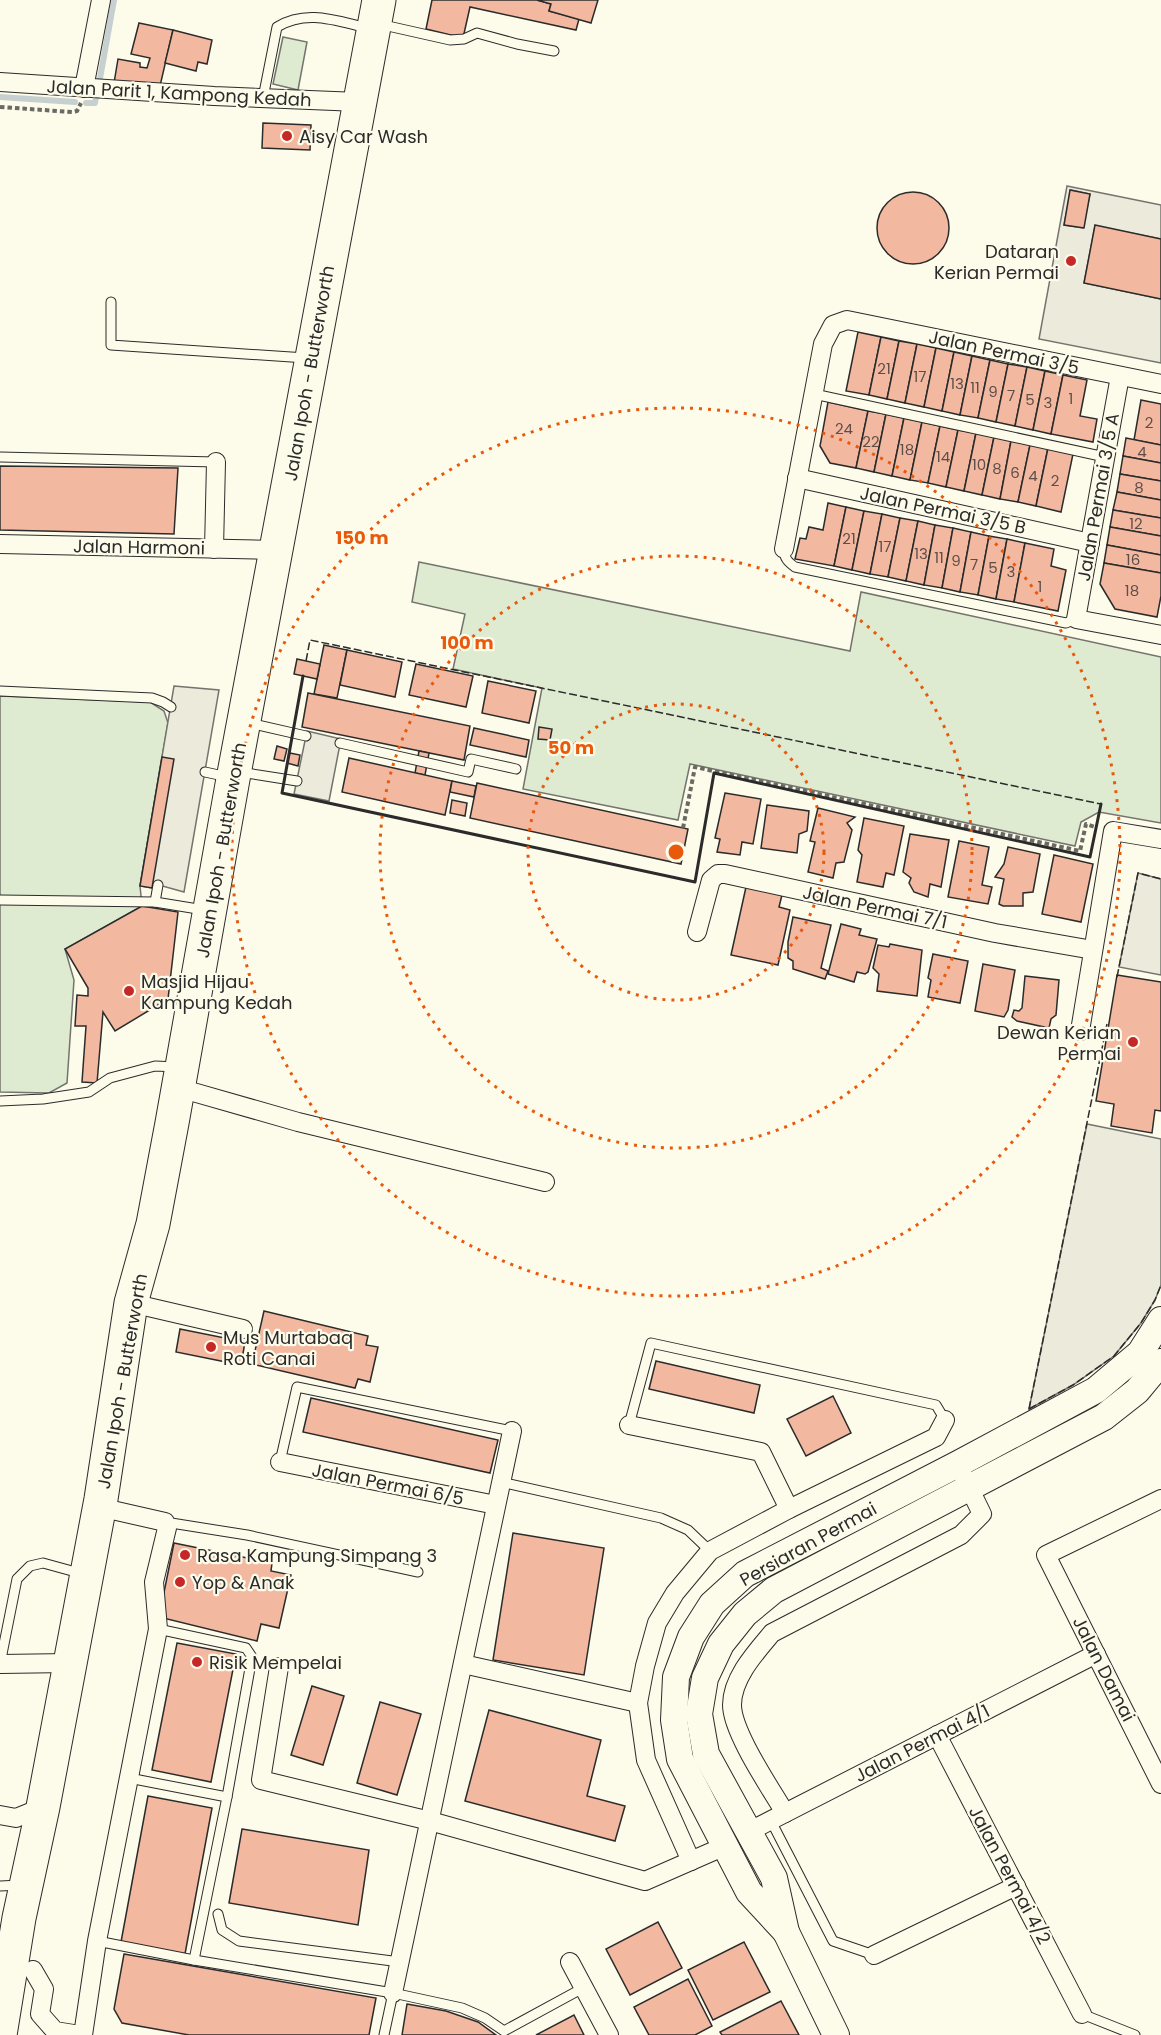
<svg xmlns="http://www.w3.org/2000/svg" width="1161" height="2035" font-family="Poppins,sans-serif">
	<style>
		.green { fill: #deebd1; stroke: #74746e; stroke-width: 1.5 }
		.parking { fill: #eceadb; stroke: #74746e; stroke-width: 1.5; fill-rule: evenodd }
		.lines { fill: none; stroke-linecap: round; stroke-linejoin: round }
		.stream { stroke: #c7d0d0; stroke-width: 6 }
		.building { fill: #f2b8a0; stroke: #2b2b2b; stroke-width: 1.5 }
		.lane-casing { stroke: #2b2b2b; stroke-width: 11 }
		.street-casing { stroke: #2b2b2b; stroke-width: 20 }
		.secondary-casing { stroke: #2b2b2b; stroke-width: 28 }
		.highway-casing { stroke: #2b2b2b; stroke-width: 35 }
		.path { stroke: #6a6964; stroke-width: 4; stroke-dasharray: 4.5 3; stroke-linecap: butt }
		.lane { stroke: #fdfbea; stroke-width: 9 }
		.street { stroke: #fdfbea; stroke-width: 18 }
		.secondary { stroke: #fdfbea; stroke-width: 26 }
		.highway { stroke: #fdfbea; stroke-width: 33 }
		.fence { stroke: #2b2b2b; stroke-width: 1.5; stroke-dasharray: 8 3; stroke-linecap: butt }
		.wall { stroke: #2b2b2b; stroke-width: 3 }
		.ring { fill: none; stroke: #e8590c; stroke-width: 3; stroke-dasharray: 3 6 }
		.poi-dot { fill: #c62828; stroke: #fdfbea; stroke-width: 2 }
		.labels { text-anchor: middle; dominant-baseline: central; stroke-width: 4.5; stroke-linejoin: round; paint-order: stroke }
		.number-label { font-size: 15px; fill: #5d4e48 }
		.street-label { font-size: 18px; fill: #2b2b2b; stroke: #fdfbea }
		.poi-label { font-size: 18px; fill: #2b2b2b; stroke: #fdfbea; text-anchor: start }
		.centre { fill: #e8590c; stroke: #fdfbea; stroke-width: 3 }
		.ring-label { font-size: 18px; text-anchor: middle; font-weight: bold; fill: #e8590c; stroke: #fdfbea; stroke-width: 4.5; stroke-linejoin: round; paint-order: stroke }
	</style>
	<rect width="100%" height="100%" fill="#fdfbea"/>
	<g class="green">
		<polygon points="283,37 307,42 298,90 273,84"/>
		<polygon points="419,562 850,651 861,592 1161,657 1161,823 1099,812 1081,822 1075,846 690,764 678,820 523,789 542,688 453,669 465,614 412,602"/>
		<polygon points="0,696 150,702 164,711 168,723 140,886 142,906 65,949 74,980 67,1083 49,1093 0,1092"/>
	</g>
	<g class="parking">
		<path d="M1067 186 1161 205V239L1095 226 1084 283 1161 299V363L1039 339ZM1071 190 1090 194 1083 228 1064 225Z"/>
		<polygon points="174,686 219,690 184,892 159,885 152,888 140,886"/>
		<polygon points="307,731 341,739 329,801 294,794"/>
		<polygon points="1138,873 1161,879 1161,975 1119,967"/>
		<polygon points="1087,1124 1161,1139 1161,1285 1155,1300 1141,1323 1114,1356 1073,1385 1029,1409"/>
	</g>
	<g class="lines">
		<g class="stream">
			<polyline points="99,84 114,0"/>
			<polyline points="0,97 75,102"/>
			<polyline points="86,103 95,103 96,97"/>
		</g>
	</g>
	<g class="building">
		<polygon points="432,0 537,0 551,4 549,11 579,19 576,30 470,7 463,38 426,29"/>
		<polygon points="537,0 598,0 591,23 549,11 551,4"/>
		<polygon points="139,23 173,30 160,86 114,83 118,59 140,63 140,67 147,68 150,58 131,54"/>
		<polygon points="173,30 212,40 207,64 198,62 196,71 165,63"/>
		<polygon points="263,123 311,125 310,150 262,148"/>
		<polygon points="1070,190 1090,194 1084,228 1064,225"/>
		<circle cx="913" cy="228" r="36"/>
		<polygon points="1095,225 1161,239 1161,299 1084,283"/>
		<polygon points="858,332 881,337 869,395 846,391"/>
		<polygon points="881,337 899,341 887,399 869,395"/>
		<polygon points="899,341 917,344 905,403 887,399"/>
		<polygon points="917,344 936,348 924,407 905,403"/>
		<polygon points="936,348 954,352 942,411 924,407"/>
		<polygon points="954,352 972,356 960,415 942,411"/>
		<polygon points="972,356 990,360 978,418 960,415"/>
		<polygon points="990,360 1008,364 996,422 978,418"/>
		<polygon points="1008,364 1027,367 1015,426 996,422"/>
		<polygon points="1027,367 1045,371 1033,430 1015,426"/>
		<polygon points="1045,371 1063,375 1051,434 1033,430"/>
		<polygon points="1063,375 1087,380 1080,416 1097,419 1093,442 1051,434"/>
		<polygon points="1141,400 1161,404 1161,445 1134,440"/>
		<polygon points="828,402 868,411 856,468 830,463 820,446"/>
		<polygon points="868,411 886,414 874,472 856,468"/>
		<polygon points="886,414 904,418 892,476 874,472"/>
		<polygon points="904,418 922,422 910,480 892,476"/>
		<polygon points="922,422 940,426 928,483 910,480"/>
		<polygon points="940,426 958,430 946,487 928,483"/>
		<polygon points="958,430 976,433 964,491 946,487"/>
		<polygon points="976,433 994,437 982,495 964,491"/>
		<polygon points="994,437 1011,441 1000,499 982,495"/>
		<polygon points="1126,438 1161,445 1161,463 1123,456"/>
		<polygon points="1011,441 1030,445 1018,502 1000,499"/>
		<polygon points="1030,445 1048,448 1036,506 1018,502"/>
		<polygon points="1048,448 1073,454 1061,512 1036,506"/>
		<polygon points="1123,456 1161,463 1161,481 1120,474"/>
		<polygon points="0,466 178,468 174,534 0,530"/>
		<polygon points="1120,474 1161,481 1161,500 1117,492"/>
		<polygon points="1117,492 1161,500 1161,518 1113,510"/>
		<polygon points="828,503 846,507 834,566 795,559 800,538 806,539 809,527 823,530"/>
		<polygon points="846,507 864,511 852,570 834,566"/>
		<polygon points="1113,510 1161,518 1161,536 1110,527"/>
		<polygon points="864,511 882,514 870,574 852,570"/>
		<polygon points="882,514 900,518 888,577 870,574"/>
		<polygon points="900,518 918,521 906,581 888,577"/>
		<polygon points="918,521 935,525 924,585 906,581"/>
		<polygon points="935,525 953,528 942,588 924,585"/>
		<polygon points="1110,527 1161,536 1161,555 1107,545"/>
		<polygon points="953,528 971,532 960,592 942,588"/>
		<polygon points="971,532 989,536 978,595 960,592"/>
		<polygon points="989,536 1007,539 996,599 978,595"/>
		<polygon points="1007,539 1025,543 1014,602 996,599"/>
		<polygon points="1025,543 1054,549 1051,566 1066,570 1058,611 1014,602"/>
		<polygon points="1107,545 1161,555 1161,573 1104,563"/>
		<polygon points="1104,563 1161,573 1161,596 1157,617 1115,609 1100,584"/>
		<polygon points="324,645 347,650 337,698 314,694"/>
		<polygon points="347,650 402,662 395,697 340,685"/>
		<polygon points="297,659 320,664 317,679 294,674"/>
		<polygon points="416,664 473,676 466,707 409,695"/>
		<polygon points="488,681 536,691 529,723 482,713"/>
		<polygon points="308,693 470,726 464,760 302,727"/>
		<polygon points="539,727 552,729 550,740 538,739"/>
		<polygon points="474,728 529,740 526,757 470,745"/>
		<polygon points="277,746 287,749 284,761 274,759"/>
		<polygon points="419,751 429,753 425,775 415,773"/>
		<polygon points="290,753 300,755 298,766 287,763"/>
		<polygon points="162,757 174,759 152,888 140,886"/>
		<polygon points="349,758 452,781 445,815 342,792"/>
		<polygon points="452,781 476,786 474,797 450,792"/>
		<polygon points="477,783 688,829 681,864 470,818"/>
		<polygon points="725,793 761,799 753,844 742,842 740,855 717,852 720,839 715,838"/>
		<polygon points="452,800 467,803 465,816 450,813"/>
		<polygon points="767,805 809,811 807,831 799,834 797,853 761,848"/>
		<polygon points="818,808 855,817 847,823 852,830 844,862 836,863 833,878 808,872 815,842 810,841"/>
		<polygon points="864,818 904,826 894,875 886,873 883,887 857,882 862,855 858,850"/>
		<polygon points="910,834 949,840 941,887 930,884 928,897 914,892 909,883 911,878 903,872"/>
		<polygon points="959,841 989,847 982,885 992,887 988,904 948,897"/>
		<polygon points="1008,847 1040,854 1033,892 1023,893 1023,906 1003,906 999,904 1004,879 995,877 1004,864"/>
		<polygon points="1054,855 1093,864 1081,922 1042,914"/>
		<polygon points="746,887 782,895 779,907 790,910 778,965 731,955"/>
		<polygon points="142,906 178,912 168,999 115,1031 103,1012 97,1083 82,1082 86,1026 75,1026 77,995 88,996 88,988 65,949"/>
		<polygon points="793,917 831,925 821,968 828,971 825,979 793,969 793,961 788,958 788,942"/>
		<polygon points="841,924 861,929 859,935 877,939 868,972 865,974 857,972 854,982 828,974"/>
		<polygon points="890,944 922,950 917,996 877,991 879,974 873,968 878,945 889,947"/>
		<polygon points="933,954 968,961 960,1003 928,997 931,980 928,978"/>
		<polygon points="983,964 1015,970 1008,1010 1004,1017 975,1011"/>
		<polygon points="1117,975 1161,982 1161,1111 1155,1110 1152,1133 1111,1126 1114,1104 1096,1101"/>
		<polygon points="1025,976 1059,980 1056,1015 1051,1019 1049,1028 1017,1021 1012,1017 1014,1010 1019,1011 1022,1008"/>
		<polygon points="264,1311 368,1336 366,1345 378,1347 370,1382 358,1379 355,1388 252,1364"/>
		<polygon points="180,1329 245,1342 241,1365 176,1352"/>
		<polygon points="656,1361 760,1385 754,1413 649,1389"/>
		<polygon points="833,1396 851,1433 806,1456 787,1419"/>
		<polygon points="311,1398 498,1440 490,1473 303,1432"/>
		<polygon points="513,1533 604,1548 584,1675 493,1660"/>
		<polygon points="174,1543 272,1563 271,1571 291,1575 279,1628 261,1624 257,1641 159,1617"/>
		<polygon points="177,1643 236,1654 211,1782 152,1770"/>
		<polygon points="312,1686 344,1696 323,1765 291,1755"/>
		<polygon points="380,1702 421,1714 397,1795 357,1783"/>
		<polygon points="489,1710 601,1740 587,1796 625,1806 615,1841 465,1801"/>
		<polygon points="148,1796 212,1808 185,1954 121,1942"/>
		<polygon points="242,1829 369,1850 358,1925 229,1903"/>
		<polygon points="658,1922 682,1968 630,1995 606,1949"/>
		<polygon points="744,1942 770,1992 713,2020 688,1970"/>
		<polygon points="124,1954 376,1998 369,2035 189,2035 122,2023 114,2009"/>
		<polygon points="688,1979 712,2026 695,2035 649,2035 634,2007"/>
		<polygon points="781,2001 799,2035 722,2035 720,2032"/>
		<polygon points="407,2004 446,2011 478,2022 496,2035 402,2035"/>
		<polygon points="574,2015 584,2035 536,2035"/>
	</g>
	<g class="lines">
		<defs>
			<g id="lane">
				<polyline points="379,24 450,40 464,39 477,33 517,44 554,51"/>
				<path d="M263 98 277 27C307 9 336 21 368 28"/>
				<polyline points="111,302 111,345 306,358"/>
				<polyline points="814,394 1105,457"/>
				<polyline points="0,457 216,462"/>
				<path d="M784 549C784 558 788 562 795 567L1066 623 1076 619"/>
				<polyline points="0,691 152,698 163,702 171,707"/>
				<polyline points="249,723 306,736"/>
				<polyline points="340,743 468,772 471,759 516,769"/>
				<polyline points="205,772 228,777"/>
				<polyline points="240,772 297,781"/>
				<polyline points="0,900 155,902 204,910"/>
				<polyline points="155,902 158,885"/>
				<polyline points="0,1101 43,1099 89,1092 110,1078 155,1066 177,1067"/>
				<polyline points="629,1425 651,1343 936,1405 945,1420"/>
				<polyline points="280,1462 297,1387 512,1431"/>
				<polyline points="501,1482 661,1518 688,1530 710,1551"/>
				<polyline points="165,1522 247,1535 418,1572"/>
				<polyline points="158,1629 246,1648 252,1657 227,1797"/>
				<polyline points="0,1664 17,1579 30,1566 43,1563 83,1574"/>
				<polyline points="129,1778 227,1797 194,1960"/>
				<polyline points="771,1821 833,1941 874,1955"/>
				<polyline points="0,1886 21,1885"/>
				<polyline points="218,1914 222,1930 239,1941 400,1962"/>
				<polyline points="97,1941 194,1960 393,1993 462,2008 485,2018 504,2031 583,1988"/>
				<polyline points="1082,2014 1135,2035"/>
				<polyline points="384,2035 393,1993"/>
			</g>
			<g id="street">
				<polyline points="0,82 214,96 359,102"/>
				<polyline points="84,88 101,0"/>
				<polyline points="1120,376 1076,619 1161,635"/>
				<polyline points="797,478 1090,543"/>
				<polyline points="0,544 277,550"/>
				<polyline points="214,549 216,462"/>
				<polyline points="784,549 823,344 833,325 847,320 1161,384"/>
				<polyline points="697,932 711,880 718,874 725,874 995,933 1093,950"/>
				<polyline points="1080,1031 1113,831 1161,839"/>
				<polyline points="179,1088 298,1122 545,1182"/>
				<polyline points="131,1303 243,1329"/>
				<polyline points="629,1425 761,1452 789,1509"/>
				<polyline points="280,1462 496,1505"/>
				<polyline points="1161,1499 1046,1555 1161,1784"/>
				<polyline points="0,1664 69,1663"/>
				<polyline points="463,1664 638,1703"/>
				<polyline points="279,1667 261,1780 430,1821 645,1881 725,1846"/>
				<polyline points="937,1735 1082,2014"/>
				<path d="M785 1813C771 1789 732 1732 732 1705 732 1678 756 1652 772 1633L961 1535 982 1514 964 1477"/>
				<polyline points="0,1815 16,1818 43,1807"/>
				<polyline points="748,1832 1096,1654"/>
				<polyline points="691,1861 646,1760 638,1703 645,1666 657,1623 675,1593 710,1551 789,1509 936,1437 945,1420"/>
				<polyline points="874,1955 1016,1886"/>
				<polyline points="570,1962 609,2035"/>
				<polyline points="33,1970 44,1989 40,2014 55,2031 80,2035"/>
				<polyline points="393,1993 512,1431"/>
				<polyline points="83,2035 97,1941 158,1629 154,1582 167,1528 165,1522 99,1507"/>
			</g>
			<g id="secondary">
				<polyline points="786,1932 749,1892 680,1759 674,1720 676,1677 691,1637 712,1604 745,1574 958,1464 1096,1390 1140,1353 1161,1320"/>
				<polyline points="836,2035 786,1932 774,1878 706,1754 699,1714 705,1678 721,1644 745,1614 774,1590 1104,1417 1137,1391 1161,1362"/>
			</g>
			<polyline id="highway" points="0,2035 19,1918 43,1807 101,1499 131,1303 153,1224 172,1123 233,779 379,0"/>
		</defs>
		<use href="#lane" class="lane-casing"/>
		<use href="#street" class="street-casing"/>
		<use href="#secondary" class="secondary-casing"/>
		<use href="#highway" class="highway-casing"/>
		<g class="path">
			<polyline points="0,107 72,112 77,111 81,103"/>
			<polyline points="683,828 695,767 1080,851 1086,824 1095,827"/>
		</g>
		<use href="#lane" class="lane"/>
		<use href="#street" class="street"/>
		<use href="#secondary" class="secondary"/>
		<use href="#highway" class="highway"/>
		<g class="fence">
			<polyline points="306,661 310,640 1101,804"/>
			<polyline points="1117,977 1138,873 1161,879"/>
			<polyline points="1029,1409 1107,1024"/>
			<polyline points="1029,1409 1073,1385 1114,1356 1141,1323 1155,1300 1161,1285"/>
		</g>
		<polyline class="wall" points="303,676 282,793 695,882 714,773 1090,857 1101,804"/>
	</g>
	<g class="ring">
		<circle cx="676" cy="852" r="148"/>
		<circle cx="676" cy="852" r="296"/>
		<circle cx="676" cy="852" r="444"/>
	</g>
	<g class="poi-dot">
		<circle cx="287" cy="136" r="6"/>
		<circle cx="1071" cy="261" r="6"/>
		<circle cx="129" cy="991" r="6"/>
		<circle cx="1133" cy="1042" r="6"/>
		<circle cx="211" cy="1347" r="6"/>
		<circle cx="185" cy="1555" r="6"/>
		<circle cx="180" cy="1582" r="6"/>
		<circle cx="197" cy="1662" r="6"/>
	</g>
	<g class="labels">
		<g class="number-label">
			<text x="884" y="368">21</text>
			<text x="920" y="376">17</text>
			<text x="957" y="383">13</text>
			<text x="975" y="387">11</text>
			<text x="993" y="391">9</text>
			<text x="1011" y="395">7</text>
			<text x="1071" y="398">1</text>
			<text x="1030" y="399">5</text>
			<text x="1048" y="402">3</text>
			<text x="1149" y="422">2</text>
			<text x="844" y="428">24</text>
			<text x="871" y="441">22</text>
			<text x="907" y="449">18</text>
			<text x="1142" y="451">4</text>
			<text x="943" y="456">14</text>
			<text x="979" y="464">10</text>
			<text x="997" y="468">8</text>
			<text x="1015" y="472">6</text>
			<text x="1033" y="475">4</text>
			<text x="1055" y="480">2</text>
			<text x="1139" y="487">8</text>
			<text x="1136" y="523">12</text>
			<text x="849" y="538">21</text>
			<text x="885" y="546">17</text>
			<text x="921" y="553">13</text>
			<text x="939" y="557">11</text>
			<text x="1133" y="559">16</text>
			<text x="956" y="560">9</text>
			<text x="974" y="564">7</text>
			<text x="993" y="567">5</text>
			<text x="1011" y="571">3</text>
			<text x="1040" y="586">1</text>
			<text x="1132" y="590">18</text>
		</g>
		<g class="street-label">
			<text transform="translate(179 93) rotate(3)">Jalan Parit 1, Kampong Kedah</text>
			<text transform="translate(1004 352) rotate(12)">Jalan Permai 3/5</text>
			<text transform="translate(309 373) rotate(-80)">Jalan Ipoh - Butterworth</text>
			<text transform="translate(1098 497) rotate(-80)">Jalan Permai 3/5 A</text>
			<text transform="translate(943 510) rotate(12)">Jalan Permai 3/5 B</text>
			<text transform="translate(139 547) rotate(1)">Jalan Harmoni</text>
			<text transform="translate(221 850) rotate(-80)">Jalan Ipoh - Butterworth</text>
			<text transform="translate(875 907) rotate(12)">Jalan Permai 7/1</text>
			<text transform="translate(122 1381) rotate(-80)">Jalan Ipoh - Butterworth</text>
			<text transform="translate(388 1484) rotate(11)">Jalan Permai 6/5</text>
			<text transform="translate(808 1544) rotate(-29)">Persiaran Permai</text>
			<text transform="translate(1104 1669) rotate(63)">Jalan Damai</text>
			<text transform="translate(922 1743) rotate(-27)">Jalan Permai 4/1</text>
			<text transform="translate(1010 1875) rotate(62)">Jalan Permai 4/2</text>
		</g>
		<g class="poi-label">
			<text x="299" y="136">Aisy Car Wash</text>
			<text x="1059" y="251" text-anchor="end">Dataran<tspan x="1059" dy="21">Kerian Permai</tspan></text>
			<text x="141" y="981">Masjid Hijau<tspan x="141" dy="21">Kampung Kedah</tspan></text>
			<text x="1121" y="1032" text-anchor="end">Dewan Kerian<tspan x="1121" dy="21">Permai</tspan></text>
			<text x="223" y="1337">Mus Murtabaq<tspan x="223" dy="21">Roti Canai</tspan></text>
			<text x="197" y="1555">Rasa Kampung Simpang 3</text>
			<text x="192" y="1582">Yop &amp; Anak</text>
			<text x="209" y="1662">Risik Mempelai</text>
		</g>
	</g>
	<circle cx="676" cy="852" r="9" class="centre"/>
	<g class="ring-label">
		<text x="362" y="544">150 m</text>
		<text x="467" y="649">100 m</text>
		<text x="571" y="754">50 m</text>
	</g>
</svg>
